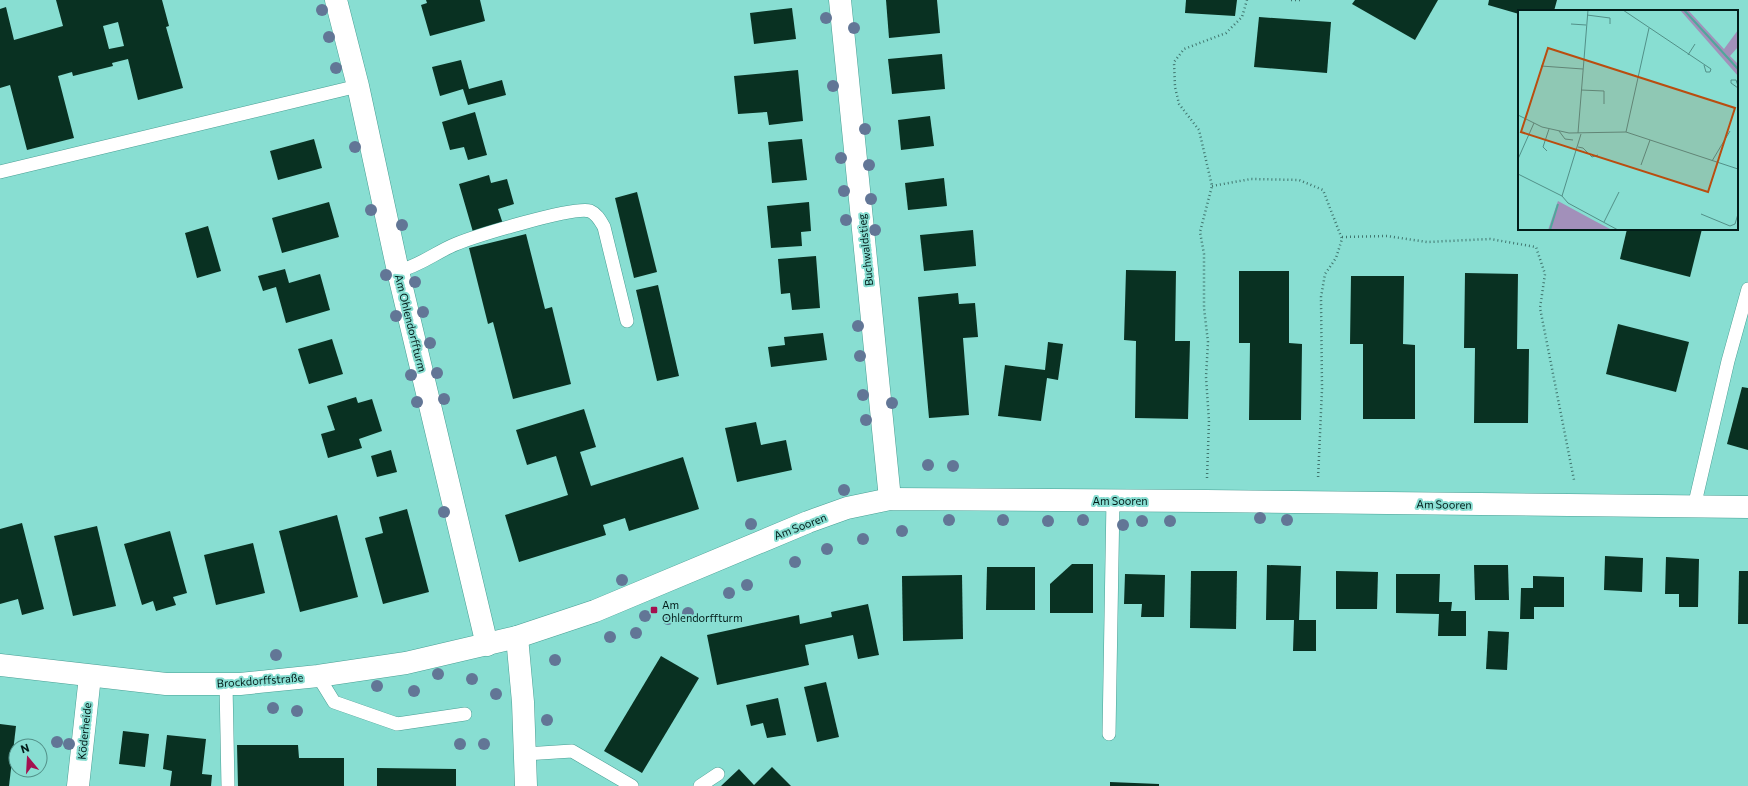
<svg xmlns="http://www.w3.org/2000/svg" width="1748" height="786" font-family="Commissioner,sans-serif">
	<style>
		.building { fill: #093122; fill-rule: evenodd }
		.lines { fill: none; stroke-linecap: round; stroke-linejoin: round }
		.lane-casing { stroke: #489f94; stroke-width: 14 }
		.street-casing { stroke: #489f94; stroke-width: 23 }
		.secondary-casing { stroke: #489f94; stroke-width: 23 }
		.path { stroke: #40756e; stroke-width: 2.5; stroke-dasharray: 1 3; stroke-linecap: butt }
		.lane { stroke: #fff; stroke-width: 13 }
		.street { stroke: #fff; stroke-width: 22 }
		.secondary { stroke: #fff; stroke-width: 22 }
		.tree { fill: #627696 }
		.poi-dot { fill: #a4104f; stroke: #88ded2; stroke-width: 1.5 }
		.labels { text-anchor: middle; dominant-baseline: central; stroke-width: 4; stroke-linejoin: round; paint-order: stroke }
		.street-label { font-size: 11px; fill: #021c19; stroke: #88ded2 }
		.poi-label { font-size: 11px; fill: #021c19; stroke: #88ded2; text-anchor: start }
		.inset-river { fill: none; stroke: #4fa79b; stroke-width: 2 }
		.inset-road { fill: none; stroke: #529088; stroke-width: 1 }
		.view { fill: #ba4d0f; fill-opacity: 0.15; stroke: #ba4d0f; stroke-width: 2 }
		.inset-edge { fill: none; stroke: #021c19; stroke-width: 2 }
	</style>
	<rect width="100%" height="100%" fill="#88ded2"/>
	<g class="building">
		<path d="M56 0H162L169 26 166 27 183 88 138 100 128 59 112 63 113 66 73 76 72 72 58 76 74 138 27 150 10 85 0 88V9L6 7 14 40 63 26ZM118 22 124 46 109 49 103 26Z"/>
		<polygon points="426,0 480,0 485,21 430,36 421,5 427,3"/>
		<polygon points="886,0 937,0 940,33 889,38"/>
		<polygon points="1186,0 1237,0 1235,16 1185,13"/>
		<polygon points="1355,0 1438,0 1415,40 1352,4"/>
		<polygon points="1489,0 1557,0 1554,11 1519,11 1519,14 1488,5"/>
		<polygon points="792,8 796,39 754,44 750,13"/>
		<polygon points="1259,17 1331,22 1327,73 1254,67"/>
		<polygon points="942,54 945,89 892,94 888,59"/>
		<polygon points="461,60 469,89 502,80 506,95 468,105 463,89 440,96 432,67"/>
		<polygon points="798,70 803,121 769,125 767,112 738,114 734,76"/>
		<polygon points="475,112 487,155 468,160 464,147 450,150 442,122"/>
		<polygon points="930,116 934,146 901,150 898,120"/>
		<polygon points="314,139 322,168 278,180 270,151"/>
		<polygon points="802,139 807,180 772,183 768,142"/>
		<polygon points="489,175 491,183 507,179 514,204 498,209 503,224 473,232 459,184"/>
		<polygon points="944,178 947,206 908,210 905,183"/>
		<polygon points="637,192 657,272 634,278 615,198"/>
		<polygon points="329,202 339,237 282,253 272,218"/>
		<polygon points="809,202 811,231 801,232 802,246 771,248 767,206"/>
		<polygon points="208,226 221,271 197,278 185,233"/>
		<polygon points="1627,229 1702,229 1690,277 1620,259"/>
		<polygon points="973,230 976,266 924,271 920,235"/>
		<polygon points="526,234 545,309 552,307 571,384 513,399 493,322 488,324 469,248"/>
		<polygon points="816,256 820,308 792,310 790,293 781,294 778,259"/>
		<polygon points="285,269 289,283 320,274 330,310 286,323 276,287 263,291 258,276"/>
		<polygon points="1126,270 1176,271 1175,341 1190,341 1188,419 1135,418 1136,341 1124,340"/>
		<polygon points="1239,271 1289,271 1289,343 1302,344 1301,420 1249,420 1250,343 1239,343"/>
		<polygon points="1465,273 1518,274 1517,349 1529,349 1528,423 1474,423 1475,348 1464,348"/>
		<polygon points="1351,276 1404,276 1403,344 1415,345 1415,419 1363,419 1363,344 1350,344"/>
		<polygon points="658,285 679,376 657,381 636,290"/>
		<polygon points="958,293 959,304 975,303 978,337 963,338 969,415 929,418 918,297"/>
		<polygon points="1618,324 1689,342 1676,392 1606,374"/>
		<polygon points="823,333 827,360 771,367 768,347 785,345 784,337"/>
		<polygon points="332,339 343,374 309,384 298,349"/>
		<polygon points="1048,342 1063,344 1058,380 1047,378 1041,421 998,416 1005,365 1045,370"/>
		<polygon points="1742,387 1748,388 1748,450 1727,444"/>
		<polygon points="356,397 358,403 372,399 382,431 359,439 362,448 328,458 321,434 335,430 327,406"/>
		<polygon points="584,409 596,447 580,452 591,486 683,457 699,509 629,531 625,518 603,525 606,535 519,562 505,515 568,495 556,456 527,465 516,430"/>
		<polygon points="756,422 761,445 786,440 792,470 737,482 725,428"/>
		<polygon points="391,450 397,472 377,477 371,456"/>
		<polygon points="407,509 429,592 383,604 365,538 383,533 379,517"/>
		<polygon points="337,515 358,597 300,612 279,531"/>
		<polygon points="22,523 44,609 22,615 18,599 0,604 0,529"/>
		<polygon points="97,526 116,606 73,616 54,536"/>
		<polygon points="170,531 187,593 173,597 176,605 156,611 153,601 142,605 124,544"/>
		<polygon points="253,543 265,593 216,605 204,555"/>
		<polygon points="1605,556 1643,558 1642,592 1604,590"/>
		<polygon points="1666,557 1699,559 1698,607 1679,607 1679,594 1665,594"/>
		<polygon points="1072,564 1093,564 1093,613 1050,613 1050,584"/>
		<polygon points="1267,565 1301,566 1299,620 1316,620 1316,651 1293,651 1294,620 1266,620"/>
		<polygon points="1474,565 1508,565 1509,600 1475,600"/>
		<polygon points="987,567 1035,567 1035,610 986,610"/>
		<polygon points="1191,571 1237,571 1236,629 1190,628"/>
		<polygon points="1336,571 1378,572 1377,609 1336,609"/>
		<polygon points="1739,571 1748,571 1748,624 1738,624"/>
		<polygon points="1125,574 1165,575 1164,617 1141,617 1142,604 1124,604"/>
		<polygon points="1396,574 1440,574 1439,602 1452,602 1451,611 1466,611 1466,636 1438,636 1439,614 1396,613"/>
		<polygon points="962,575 963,639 903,641 902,576"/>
		<polygon points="1533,576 1564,577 1564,607 1534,607 1534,619 1520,619 1521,588 1533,588"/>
		<polygon points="868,604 879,655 858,659 853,635 805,645 809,665 717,685 707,635 799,615 800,624 832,617 831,612"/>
		<polygon points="1488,631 1509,632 1507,670 1486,669"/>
		<polygon points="661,656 699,678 642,773 604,751"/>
		<polygon points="826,682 839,737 817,742 804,687"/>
		<polygon points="778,698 786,735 767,738 763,723 751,726 746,705"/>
		<polygon points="0,724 16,726 9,786 0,786"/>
		<polygon points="123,731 149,734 145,767 119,764"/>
		<polygon points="167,735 206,739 202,774 212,775 211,786 170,786 172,771 163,769"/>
		<polygon points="237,745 298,745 299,758 344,758 344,786 238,786"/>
		<polygon points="772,767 791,786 721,786 739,769 754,785"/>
		<polygon points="377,768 456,769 456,786 377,786"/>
		<polygon points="1110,782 1159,784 1159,786 1110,786"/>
	</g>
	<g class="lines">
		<defs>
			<g id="lane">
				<polyline points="0,172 358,86"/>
				<path d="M398 271C420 266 436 252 456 244 476 236 573 206 590 211 597 214 600 220 604 227L627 321"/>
				<polyline points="1694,507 1728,361 1748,289"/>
				<polyline points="318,676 334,702 397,724 465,714"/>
				<polyline points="226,684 228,786"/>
				<polyline points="1109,734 1113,500"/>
				<polyline points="525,754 572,751 632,786"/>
				<polyline points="700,786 718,774"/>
			</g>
			<g id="street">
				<polyline points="336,0 358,86 398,271 487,645"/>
				<polyline points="840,0 890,499"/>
				<polyline points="517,637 523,702 526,786"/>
				<polyline points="78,786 90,676"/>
			</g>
			<polyline id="secondary" points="0,665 166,684 240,684 318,676 406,663 517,637 595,611 808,522 847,508 890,499 1206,501 1748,507"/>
		</defs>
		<use href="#lane" class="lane-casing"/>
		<use href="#street" class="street-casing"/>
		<use href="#secondary" class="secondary-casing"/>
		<g class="path">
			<polyline points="1291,0 1300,0"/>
			<polyline points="1212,186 1251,179 1299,180 1323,190 1342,239 1336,258 1325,274 1321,297 1322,389 1318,479"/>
			<polyline points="1342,237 1387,236 1427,242 1490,239 1536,247 1545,274 1540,308 1574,480"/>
			<polyline points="1207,478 1209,421 1206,377 1208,342 1204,308 1204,254 1200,232 1212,186 1199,130 1179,104 1175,87 1174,62 1184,49 1226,33 1242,17 1247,0"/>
		</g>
		<use href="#lane" class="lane"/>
		<use href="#street" class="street"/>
		<use href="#secondary" class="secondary"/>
	</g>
	<g class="tree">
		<circle cx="322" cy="10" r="6"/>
		<circle cx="826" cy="18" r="6"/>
		<circle cx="854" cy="28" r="6"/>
		<circle cx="329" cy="37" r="6"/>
		<circle cx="336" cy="68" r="6"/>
		<circle cx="833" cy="86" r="6"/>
		<circle cx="865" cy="129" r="6"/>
		<circle cx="355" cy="147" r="6"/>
		<circle cx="841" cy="158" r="6"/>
		<circle cx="869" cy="165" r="6"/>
		<circle cx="844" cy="191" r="6"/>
		<circle cx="871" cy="199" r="6"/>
		<circle cx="371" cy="210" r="6"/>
		<circle cx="846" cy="220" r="6"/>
		<circle cx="402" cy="225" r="6"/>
		<circle cx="875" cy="230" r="6"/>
		<circle cx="386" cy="275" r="6"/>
		<circle cx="415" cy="282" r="6"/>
		<circle cx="423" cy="312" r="6"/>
		<circle cx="396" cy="316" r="6"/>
		<circle cx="858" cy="326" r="6"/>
		<circle cx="430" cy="343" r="6"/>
		<circle cx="860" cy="356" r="6"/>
		<circle cx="437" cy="373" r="6"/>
		<circle cx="411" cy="375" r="6"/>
		<circle cx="863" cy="395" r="6"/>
		<circle cx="444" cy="399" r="6"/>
		<circle cx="417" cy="402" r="6"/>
		<circle cx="892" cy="403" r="6"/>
		<circle cx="866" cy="420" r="6"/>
		<circle cx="928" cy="465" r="6"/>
		<circle cx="953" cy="466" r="6"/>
		<circle cx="844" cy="490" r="6"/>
		<circle cx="444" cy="512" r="6"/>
		<circle cx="1260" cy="518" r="6"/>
		<circle cx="949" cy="520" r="6"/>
		<circle cx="1003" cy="520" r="6"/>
		<circle cx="1083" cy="520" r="6"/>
		<circle cx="1287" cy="520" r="6"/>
		<circle cx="1048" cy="521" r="6"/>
		<circle cx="1142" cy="521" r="6"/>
		<circle cx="1170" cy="521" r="6"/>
		<circle cx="751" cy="524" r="6"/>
		<circle cx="1123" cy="525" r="6"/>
		<circle cx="902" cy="531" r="6"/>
		<circle cx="863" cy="539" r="6"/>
		<circle cx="827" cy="549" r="6"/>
		<circle cx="795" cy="562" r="6"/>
		<circle cx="622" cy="580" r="6"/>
		<circle cx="747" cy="585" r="6"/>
		<circle cx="729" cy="593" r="6"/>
		<circle cx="688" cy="613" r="6"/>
		<circle cx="645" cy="616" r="6"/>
		<circle cx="668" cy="619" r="6"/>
		<circle cx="636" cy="633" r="6"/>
		<circle cx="610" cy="637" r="6"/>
		<circle cx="276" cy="655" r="6"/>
		<circle cx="555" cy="660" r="6"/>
		<circle cx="438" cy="674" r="6"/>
		<circle cx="472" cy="679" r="6"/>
		<circle cx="377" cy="686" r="6"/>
		<circle cx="414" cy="691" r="6"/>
		<circle cx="496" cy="694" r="6"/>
		<circle cx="273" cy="708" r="6"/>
		<circle cx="297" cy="711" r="6"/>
		<circle cx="547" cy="720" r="6"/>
		<circle cx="57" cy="742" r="6"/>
		<circle cx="69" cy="744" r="6"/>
		<circle cx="460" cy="744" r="6"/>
		<circle cx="484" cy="744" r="6"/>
	</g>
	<rect class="poi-dot" x="650" y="606" width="8" height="8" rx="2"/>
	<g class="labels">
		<g class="street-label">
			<text transform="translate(865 250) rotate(-96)">Buchwaldstieg</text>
			<text transform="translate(411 323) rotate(76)">Am Ohlendorffturm</text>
			<text x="1120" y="500">Am Sooren</text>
			<text transform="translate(1444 504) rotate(1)">Am Sooren</text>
			<text transform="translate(800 526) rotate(-21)">Am Sooren</text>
			<text transform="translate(260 680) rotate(-4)">Brockdorffstraße</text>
			<text transform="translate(84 731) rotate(-84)">Köderheide</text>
		</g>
		<g class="poi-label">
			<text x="662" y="604">Am<tspan x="662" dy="13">Ohlendorffturm</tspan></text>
		</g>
	</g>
	<g transform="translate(1518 10)">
		<rect width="220" height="220" fill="#88ded2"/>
		<path d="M162 0H170L206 39 220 20V37L212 46 220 54V66ZM40 191 75 210 94 220H30Z" fill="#a290ba"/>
		<path class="inset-river" d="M166 0 220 59M32 220 40 194"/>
		<path class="inset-road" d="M105 0 193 59 192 62H188L186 55M69 5 92 8V14M53 14 68 15M170 45 177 34M23 56 65 59M220 76 218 70H213V73L220 78M63 80 86 81V94M0 105 24 117 51 123 108 122 220 159M41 121 47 129 55 130M108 122 131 18M60 123 70 0M60 137 65 138 74 147 80 145M29 141 25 137 31 119M0 149 16 113M194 151 212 121M123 155 132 130M0 164 44 186 50 193 100 220M44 186 63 124M183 204 212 216 217 214 220 204M86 212 101 182"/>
		<path class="view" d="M30 38 217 98 190 182 3 122Z"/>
		<rect width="220" height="220" class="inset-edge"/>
	</g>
	<g transform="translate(28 758) rotate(342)"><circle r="19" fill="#88ded2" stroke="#529088"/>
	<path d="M0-3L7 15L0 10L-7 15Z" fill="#a4104f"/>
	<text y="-6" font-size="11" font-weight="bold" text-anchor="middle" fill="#021c19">N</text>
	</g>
</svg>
